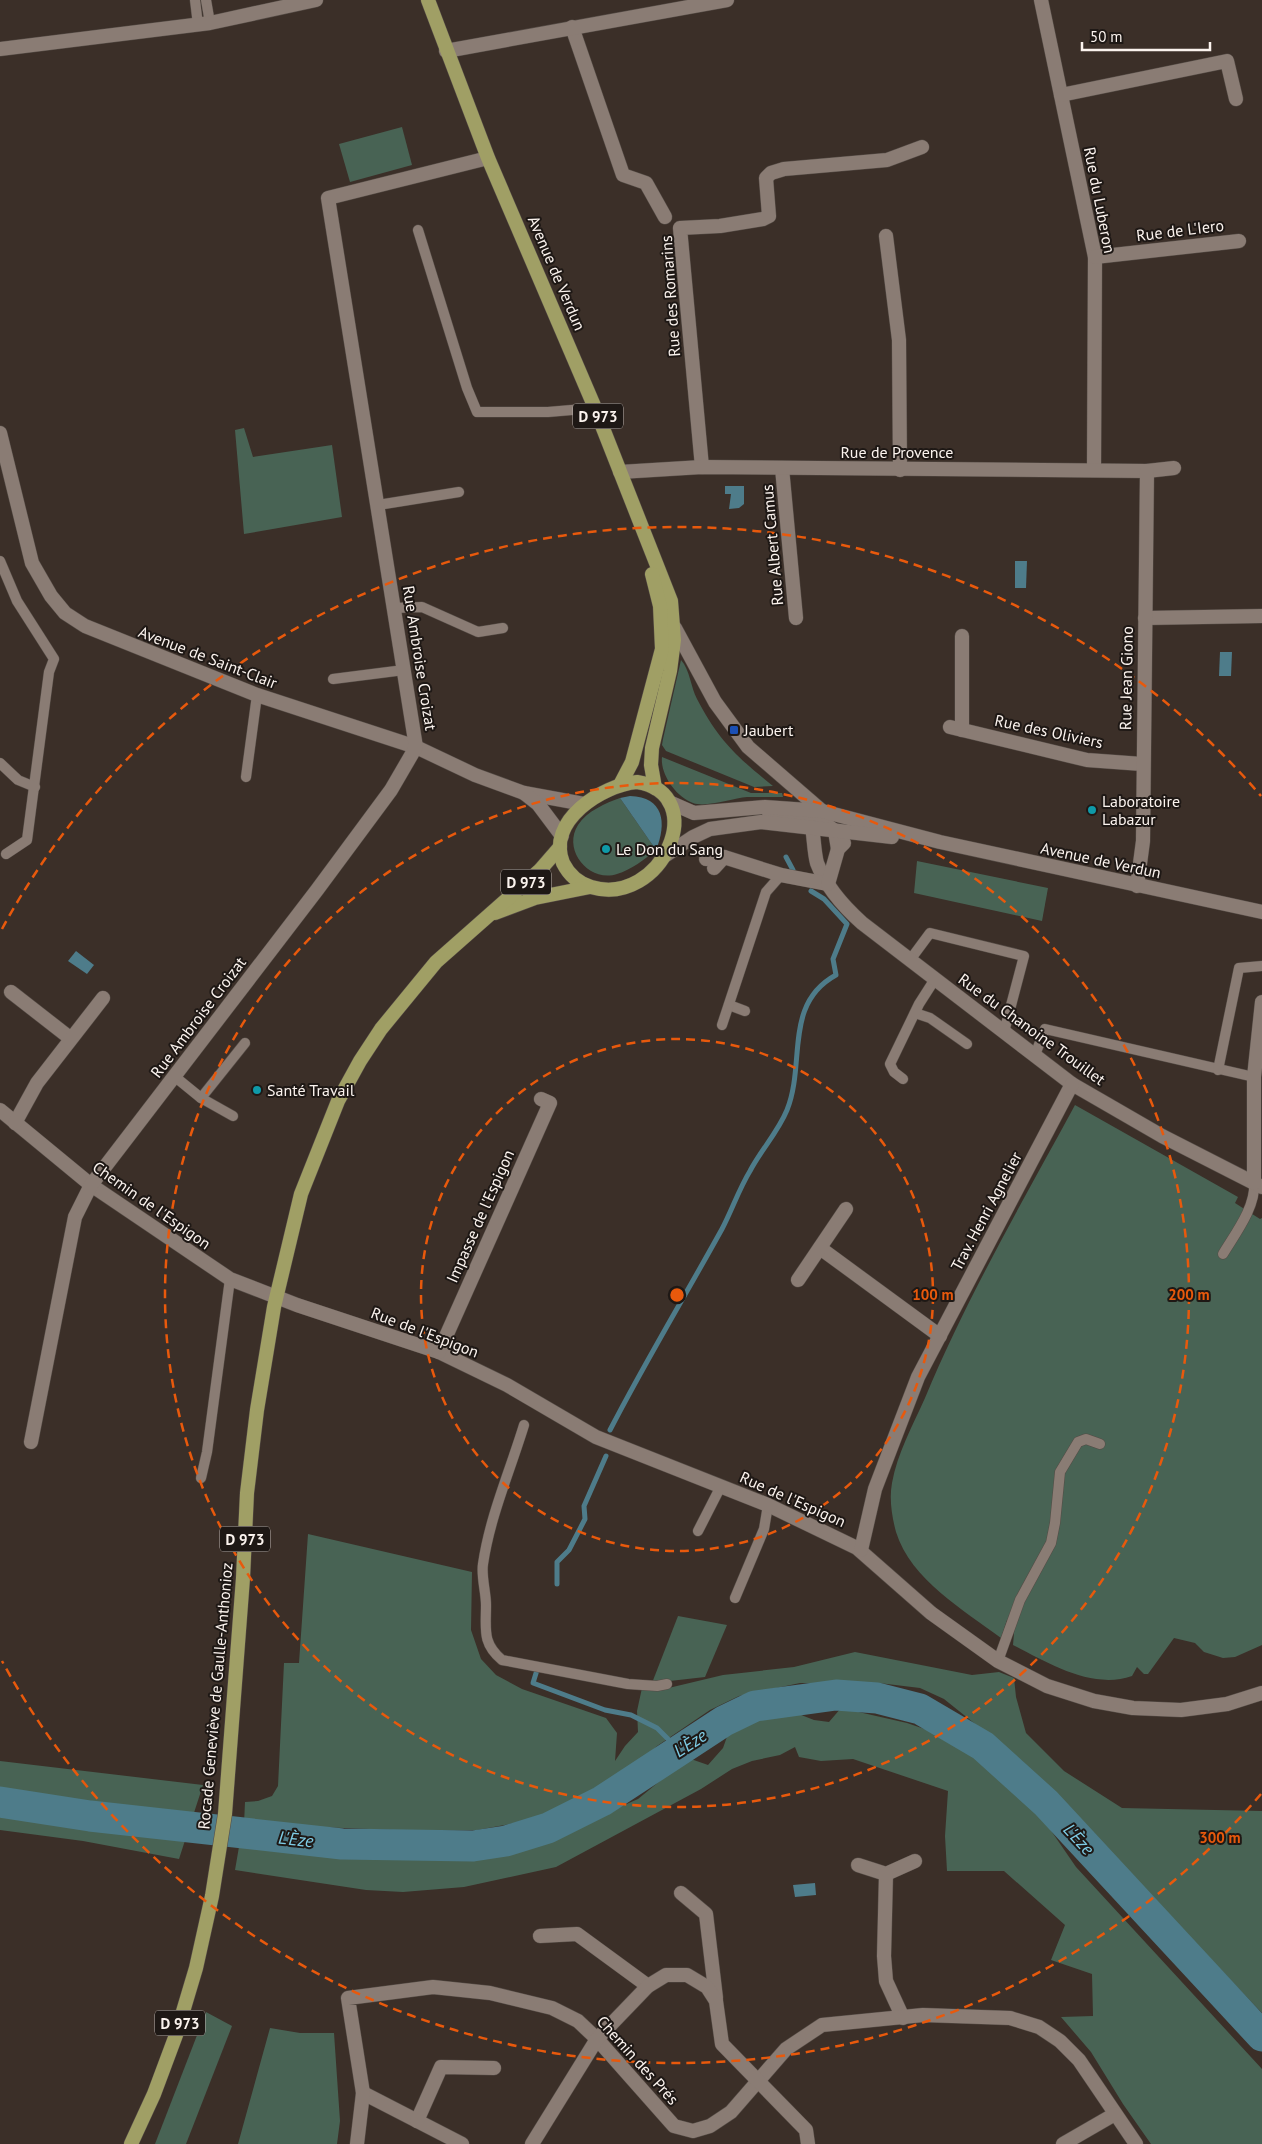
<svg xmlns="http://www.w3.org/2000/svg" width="1262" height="2144" font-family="'PT Sans',sans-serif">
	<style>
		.green { fill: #486354 }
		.water { fill: #4e7c8a }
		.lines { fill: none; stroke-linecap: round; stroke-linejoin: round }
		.stream { stroke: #4e7c8a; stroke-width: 5 }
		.river { stroke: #4e7c8a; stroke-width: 31 }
		.service-casing { stroke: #554c46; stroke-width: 11 }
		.minor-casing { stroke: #554c46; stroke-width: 15 }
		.secondary-casing { stroke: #554c46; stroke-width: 15 }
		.primary-casing { stroke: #554c46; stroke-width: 15 }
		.service { stroke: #8a7c74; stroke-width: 10 }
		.minor { stroke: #8a7c74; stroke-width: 14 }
		.secondary { stroke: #8a7c74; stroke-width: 14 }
		.primary { stroke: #a09f65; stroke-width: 14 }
		.ring { fill: none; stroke: #e8590c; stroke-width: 2.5; stroke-dasharray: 9 6 }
		.transit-dot { fill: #1a4fb4; stroke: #1e1815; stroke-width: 2 }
		.culture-dot { fill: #0f9aa8; stroke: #1e1815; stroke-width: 2 }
		.labels { text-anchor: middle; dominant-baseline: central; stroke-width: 4; stroke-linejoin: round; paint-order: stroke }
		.shield { fill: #1e1815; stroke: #b9b1ad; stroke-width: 1 }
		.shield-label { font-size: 15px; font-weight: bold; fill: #fbf3ee }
		.street-label { font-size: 16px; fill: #fbf3ee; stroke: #1e1815 }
		.poi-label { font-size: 16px; fill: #fbf3ee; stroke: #1e1815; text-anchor: start }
		.water-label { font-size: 18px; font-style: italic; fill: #7ecce5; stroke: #1e1815 }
		.centre { fill: #e8590c; stroke: #1e1815; stroke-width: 2.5 }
		.ring-label { font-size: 15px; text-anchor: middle; font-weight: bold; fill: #e8590c; stroke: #1e1815; stroke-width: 4; stroke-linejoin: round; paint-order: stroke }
	</style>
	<rect width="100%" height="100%" fill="#3b2f28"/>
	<g class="green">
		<polygon points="402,127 412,165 350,182 339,144"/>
		<polygon points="244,428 253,457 332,445 342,517 244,534 235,430"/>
		<path d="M681 660C690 670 691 688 697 699 719 741 737 757 773 786L754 787 666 751 662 745 663 739Z"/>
		<path d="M662 757 751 793H782L783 797C771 797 759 797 747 797 733 798 706 808 693 803 676 797 660 774 662 757Z"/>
		<path d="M620 798 656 850C645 859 631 870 617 874 589 883 562 850 578 825 587 811 606 803 620 798Z"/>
		<polygon points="917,861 1048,888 1042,921 914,893"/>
		<path d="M1075 1105 1238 1197 1235 1203 1260 1219 1262 1218V1645L1235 1657 1223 1658 1204 1652 1195 1643 1174 1638 1148 1674H1144L1137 1667 1132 1676C1092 1690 1048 1663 1013 1645L1015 1621 1007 1620 1001 1638C964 1610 911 1580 896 1532 892 1517 889 1499 892 1483 897 1454 913 1425 925 1398 967 1297 1023 1201 1075 1105Z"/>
		<polygon points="308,1534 472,1572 471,1630 481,1659 496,1675 522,1689 606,1718 617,1733 615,1761 625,1746 638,1732 637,1711 642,1688 656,1691 723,1675 794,1667 855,1652 972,1675 999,1672 1014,1678 1016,1697 1026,1733 1064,1771 1122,1808 1262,1811 1262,2013 1024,1763 944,1699 920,1688 879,1683 800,1683 739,1696 710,1710 657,1746 617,1785 604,1795 580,1807 537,1819 477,1830 420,1831 244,1824 245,1802 258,1801 272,1796 278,1786 284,1663 299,1663"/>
		<polygon points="678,1616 727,1625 705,1677 652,1683"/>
		<polygon points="841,1708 907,1723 942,1735 984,1759 1043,1819 1076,1867 1262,2069 1262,2144 1151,2144 1123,2104 1091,2052 1061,2017 1093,2016 1092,1974 1051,1960 1065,1925 1004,1871 947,1871 945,1836 948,1791 853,1759 821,1761 799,1757 795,1747 780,1755 752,1761 732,1769 701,1789 556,1867 464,1887 403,1892 366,1890 235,1870 240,1841 427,1856 492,1853 561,1833 638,1799 688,1758 708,1765 723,1748 729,1731 756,1714 791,1711 814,1720 829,1722"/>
		<polygon points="0,1761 203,1785 179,1859 83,1841 0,1830"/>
		<polygon points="206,2012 232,2026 186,2144 155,2144"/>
		<polygon points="270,2028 300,2033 334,2033 340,2121 337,2144 238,2144"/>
	</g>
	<g class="water">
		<polygon points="725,486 744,486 744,504 739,508 729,509 731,494 725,494"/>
		<polygon points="1015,561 1027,561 1026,588 1015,588"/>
		<polygon points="1220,652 1232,652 1231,676 1219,676"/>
		<path d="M630 796C664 797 667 823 656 850L620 798Z"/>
		<polygon points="76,951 94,965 87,974 68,961"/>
		<polygon points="815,1883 816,1895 795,1897 793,1885"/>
	</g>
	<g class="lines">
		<g class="stream">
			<polyline points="786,857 793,870"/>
			<path d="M610 1430C645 1362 685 1296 722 1229 732 1210 739 1189 750 1171 761 1150 778 1132 787 1110 806 1063 783 1004 836 975L833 959 847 924 824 899 811 891"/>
			<polyline points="557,1584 557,1562 569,1550 585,1519 584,1506 606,1456"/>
			<polyline points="537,1670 533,1683 605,1710 631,1715 657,1728 679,1750"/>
		</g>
		<polyline class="river" points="0,1802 90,1816 342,1844 473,1846 506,1841 548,1828 602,1801 724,1721 755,1706 836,1695 877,1698 920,1709 983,1746 1046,1803 1262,2036"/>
		<defs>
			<g id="service">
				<polyline points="195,0 198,25"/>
				<polyline points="206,0 210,23"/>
				<polyline points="418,230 467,388 477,412 548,412 595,408"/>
				<polyline points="378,505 459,492"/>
				<polyline points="0,561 17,601 54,659 49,672 27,840 6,854"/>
				<polyline points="394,608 422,607 478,632 503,628"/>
				<polyline points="333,679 404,670"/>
				<polyline points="0,763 18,780 35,787"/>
				<polyline points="246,777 257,695"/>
				<polyline points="910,960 930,933 1024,956 1004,1032"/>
				<polyline points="729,1005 745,1011"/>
				<polyline points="915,1013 930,1018 967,1044"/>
				<polyline points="722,1025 766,892 781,875"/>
				<polyline points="1035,1055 1045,1029 1254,1077"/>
				<polyline points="1218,1070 1239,968 1262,966"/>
				<polyline points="174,1076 201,1098 233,1116"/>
				<polyline points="903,1079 894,1072 890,1064 919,1004 935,979"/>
				<polyline points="201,1098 245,1043"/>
				<path d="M1223 1254C1235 1234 1256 1207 1254 1183"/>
				<path d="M524 1425C510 1471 490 1516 483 1564 481 1576 486 1592 486 1605 486 1630 482 1643 502 1660L628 1684 657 1686 667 1684"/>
				<polyline points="201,1478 207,1452 230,1279"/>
				<polyline points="698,1531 721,1486"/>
				<polyline points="735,1598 764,1529 768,1505"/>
				<polyline points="998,1661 1020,1600 1051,1543 1055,1523 1060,1472 1078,1442 1086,1439 1100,1444"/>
			</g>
			<g id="minor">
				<polyline points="1041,0 1095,257 1094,469"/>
				<polyline points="572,27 623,175 646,183 665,217"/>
				<polyline points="0,49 210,23 316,0"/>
				<polyline points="446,51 727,0"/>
				<polyline points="1061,95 1227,61 1236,99"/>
				<polyline points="886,236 899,340 900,470"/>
				<polyline points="1095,257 1239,241"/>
				<polyline points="0,433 32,563 51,596 65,613 85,626 257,695 416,747 475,775 524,793 584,804"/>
				<polyline points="702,467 680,228 720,226 763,219 769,216 766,178 771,173 784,169 887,160 922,147"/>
				<polyline points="782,468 796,618"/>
				<polyline points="620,472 702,467 1147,471 1174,468"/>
				<polyline points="1145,618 1262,616"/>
				<polyline points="675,628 715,702 748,747 822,811"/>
				<polyline points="950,727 1087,760 1142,764"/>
				<polyline points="962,730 962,636"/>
				<polyline points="524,793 538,804 562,836"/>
				<polyline points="769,813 820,820 835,831 838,849"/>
				<path d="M812 827C814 838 814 852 817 863 826 887 843 906 862 923L1072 1084 1162 1136 1262 1187"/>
				<polyline points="706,859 724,857"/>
				<polyline points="714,868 724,857 781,875 828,884"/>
				<polyline points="828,884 838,849 844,843"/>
				<polyline points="1137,886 1143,841 1147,471"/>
				<polyline points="11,992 70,1038"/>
				<polyline points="0,1110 91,1185 230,1279 297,1305 439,1352 507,1385 596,1437 768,1505 857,1548 931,1613 998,1661 1047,1686 1094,1701 1133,1708 1181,1710 1227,1704 1262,1693"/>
				<polyline points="15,1123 37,1083 103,998"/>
				<polyline points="1254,1183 1254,1077 1262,1002"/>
				<polyline points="820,1248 940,1336"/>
				<polyline points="798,1280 846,1209"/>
				<polyline points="439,1352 550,1103 541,1099"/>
				<polyline points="31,1442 75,1217 91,1185 317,890 391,790 416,747 328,198 488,158"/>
				<polyline points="861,1550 875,1489 918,1377 1072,1084"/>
				<polyline points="858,1865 886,1874 915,1861"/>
				<polyline points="886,1874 884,1956 886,1981 903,2018"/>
				<polyline points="681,1893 706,1914 716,1998"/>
				<polyline points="540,1936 577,1934 648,1986"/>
				<polyline points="363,2093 462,2144"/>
				<polyline points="417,2121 441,2067 494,2068"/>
				<polyline points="357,2144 363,2093 348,1998 433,1987 490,1993 552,2008 578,2021 597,2039 674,2126 693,2131 710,2126 731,2112 786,2049 822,2025 923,2015 1010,2018 1039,2027 1060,2041 1079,2060 1136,2144"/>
				<polyline points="532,2144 597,2039 648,1986 666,1975 687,1975 707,1987 716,2001 722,2044 806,2130 808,2144"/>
				<polyline points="1063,2144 1115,2114"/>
			</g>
			<g id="secondary">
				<polyline points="669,802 694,813 765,807 822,811 940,842 1262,912"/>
				<polyline points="666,855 693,837 710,829 761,822 892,837"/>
			</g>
			<g id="primary">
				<polyline points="428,0 488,158 595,408 671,601 674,640 670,671 652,748 651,765 655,788"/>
				<path d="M637 782C712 794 662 908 591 887 578 883 569 875 563 863 546 821 602 785 637 782Z"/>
				<polyline points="621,783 632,762 662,649 660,606 652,574"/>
				<polyline points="495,913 535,898 590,887"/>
				<polyline points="131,2144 154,2094 176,2035 196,1968 212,1896 225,1814 243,1578 247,1493 257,1410 274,1307 301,1194 338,1101 360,1061 381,1029 436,962 540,870 560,847"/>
			</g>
		</defs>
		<use href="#service" class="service-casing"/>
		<use href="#minor" class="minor-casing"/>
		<use href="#secondary" class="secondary-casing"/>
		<use href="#primary" class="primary-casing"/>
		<use href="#service" class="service"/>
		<use href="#minor" class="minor"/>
		<use href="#secondary" class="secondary"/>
		<use href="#primary" class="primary"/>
	</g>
	<g class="ring">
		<circle cx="677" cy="1295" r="256"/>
		<circle cx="677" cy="1295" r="512"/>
		<path d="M1261 1794A768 768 0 0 1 2 1661M2 929A768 768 0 0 1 1261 796"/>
	</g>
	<rect class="transit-dot" x="729" y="725" width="10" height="10" rx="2.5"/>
	<g class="culture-dot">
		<circle cx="1092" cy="810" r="5"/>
		<circle cx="606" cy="849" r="5"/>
		<circle cx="257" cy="1090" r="5"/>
	</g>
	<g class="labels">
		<g class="shield">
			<rect x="573" y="403.5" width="50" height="25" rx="4"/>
			<rect x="501" y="869.5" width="50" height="25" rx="4"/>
			<rect x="220" y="1526.5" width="50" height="25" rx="4"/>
			<rect x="155" y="2010.5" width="50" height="25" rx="4"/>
		</g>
		<g class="shield-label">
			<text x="598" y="416">D 973</text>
			<text x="526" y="882">D 973</text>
			<text x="245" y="1539">D 973</text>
			<text x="180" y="2023">D 973</text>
		</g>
		<g class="street-label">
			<text transform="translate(1100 200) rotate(79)">Rue du Luberon</text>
			<text transform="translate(1180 230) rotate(-7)">Rue de L'Iero</text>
			<text transform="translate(557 273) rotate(67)">Avenue de Verdun</text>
			<text transform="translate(670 296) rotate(-94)">Rue des Romarins</text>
			<text x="897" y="452">Rue de Provence</text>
			<text transform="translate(772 545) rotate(-95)">Rue Albert Camus</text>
			<text transform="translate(208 657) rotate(21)">Avenue de Saint-Clair</text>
			<text transform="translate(420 658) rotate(81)">Rue Ambroise Croizat</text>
			<text transform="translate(1126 678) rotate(-89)">Rue Jean Giono</text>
			<text transform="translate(1049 731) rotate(12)">Rue des Oliviers</text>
			<text transform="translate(1101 860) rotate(12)">Avenue de Verdun</text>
			<text transform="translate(198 1017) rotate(-53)">Rue Ambroise Croizat</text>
			<text transform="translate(1032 1029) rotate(36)">Rue du Chanoine Trouillet</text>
			<text transform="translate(152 1205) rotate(35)">Chemin de l'Espigon</text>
			<text transform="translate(986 1211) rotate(-62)">Trav. Henri Agnelier</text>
			<text transform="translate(480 1216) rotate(-66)">Impasse de l'Espigon</text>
			<text transform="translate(425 1332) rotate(21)">Rue de l'Espigon</text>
			<text transform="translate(793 1499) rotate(24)">Rue de l'Espigon</text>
			<text transform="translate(215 1696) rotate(-85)">Rocade Geneviève de Gaulle-Anthonioz</text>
			<text transform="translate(638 2060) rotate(48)">Chemin des Prés</text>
		</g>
		<g class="poi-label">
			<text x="744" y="730">Jaubert</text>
			<text x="1102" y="801">Laboratoire<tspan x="1102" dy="18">Labazur</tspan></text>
			<text x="616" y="849">Le Don du Sang</text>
			<text x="267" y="1090">Santé Travail</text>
		</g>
		<g class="water-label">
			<text transform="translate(690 1743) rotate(-33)">L'Èze</text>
			<text transform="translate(296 1839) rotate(6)">L'Èze</text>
			<text transform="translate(1079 1839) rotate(47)">L'Èze</text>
		</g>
	</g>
	<circle cx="677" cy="1295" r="8" class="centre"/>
	<g class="ring-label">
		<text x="933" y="1300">100 m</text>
		<text x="1189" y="1300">200 m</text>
		<text x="1220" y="1843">300 m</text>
	</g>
	<path d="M1082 42v8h128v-8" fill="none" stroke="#fbf3ee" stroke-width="2.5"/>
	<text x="1090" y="42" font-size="15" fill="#fbf3ee" stroke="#1e1815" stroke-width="4" paint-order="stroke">50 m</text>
</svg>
